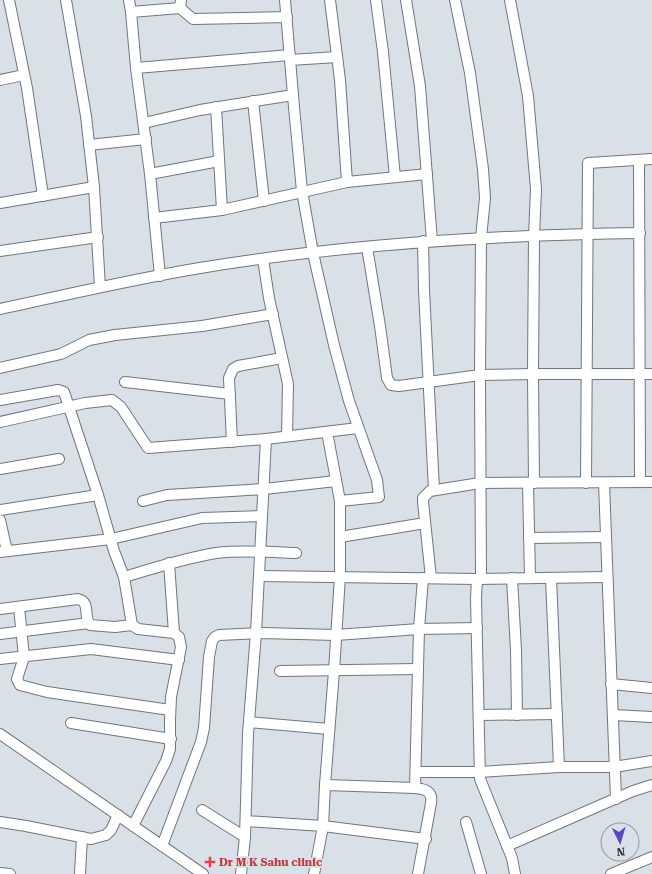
<svg xmlns="http://www.w3.org/2000/svg" width="652" height="874" font-family="'Roboto Serif',serif">
	<style>
		.lines { fill: none; stroke-linecap: round; stroke-linejoin: round }
		.minor-casing { stroke: #70767c; stroke-width: 12 }
		.minor { stroke: #fff; stroke-width: 10 }
		.health-dot { fill: #e0444e; stroke: #dae0e7; stroke-width: 1.5 }
		.labels { text-anchor: middle; dominant-baseline: central; stroke-width: 4; stroke-linejoin: round; paint-order: stroke }
		.health-label { font-size: 11px; font-weight: bold; fill: #be3a42; stroke: #dae0e7; text-anchor: start }
	</style>
	<rect width="100%" height="100%" fill="#dae0e7"/>
	<g class="lines">
		<defs>
			<g id="minor">
				<polyline points="9,0 27,88 43,196"/>
				<polyline points="66,0 86,116 94,187 100,287"/>
				<polyline points="129,0 131,12"/>
				<polyline points="181,0 180,8 193,19 287,17"/>
				<polyline points="285,0 294,107 302,191 313,253 334,345 349,401 377,480 379,497 340,501"/>
				<polyline points="330,0 340,80 347,182"/>
				<polyline points="376,0 383,52 395,177"/>
				<polyline points="406,0 420,86 432,241"/>
				<polyline points="455,0 470,73 483,169 485,198 481,238 480,375 481,579"/>
				<polyline points="510,0 528,96 536,189 534,236 533,374 534,483"/>
				<polyline points="290,60 337,57"/>
				<polyline points="136,68 290,55"/>
				<polyline points="0,80 24,75"/>
				<polyline points="253,101 264,201"/>
				<polyline points="216,107 222,210"/>
				<polyline points="144,123 200,110 293,95"/>
				<polyline points="89,145 146,139"/>
				<polyline points="639,160 640,482"/>
				<polyline points="150,174 219,161"/>
				<polyline points="0,203 94,187"/>
				<polyline points="154,218 222,210 347,182 427,174"/>
				<polyline points="423,241 424,290 434,490"/>
				<polyline points="367,247 380,326 387,378 391,385 399,386 480,375 533,374 652,374"/>
				<polyline points="0,251 98,237"/>
				<polyline points="263,259 269,298 288,384 287,436"/>
				<polyline points="160,276 150,174 136,68 131,12 180,8"/>
				<path d="M0 309C66 295 133 279 200 268 345 244 493 235 640 233"/>
				<polyline points="0,368 61,354 89,340 115,335 202,326 273,314"/>
				<polyline points="125,382 230,394"/>
				<polyline points="0,400 58,390 64,392 98,495 114,551 124,577 132,625 138,629 174,633 179,637 181,647 171,697 170,720 170,749 166,761 133,826"/>
				<polyline points="0,422 85,403 112,400 121,407 148,448 266,439 358,428"/>
				<polyline points="327,432 340,501 340,576 334,671 325,785 323,826 426,839"/>
				<polyline points="232,442 229,378 233,369 238,366 282,358"/>
				<polyline points="0,469 59,459"/>
				<polyline points="528,483 530,578"/>
				<polyline points="586,483 588,163 652,159"/>
				<polyline points="604,483 616,799"/>
				<polyline points="143,501 167,495 264,489 336,481"/>
				<polyline points="0,510 98,495"/>
				<polyline points="0,520 7,551"/>
				<polyline points="340,537 425,523"/>
				<polyline points="529,538 606,537"/>
				<polyline points="0,552 111,539 202,518 262,516"/>
				<polyline points="169,563 174,633"/>
				<polyline points="259,576 477,579 607,577"/>
				<path d="M124 577C154 568 185 558 216 553 242 550 270 552 296 553"/>
				<polyline points="431,578 423,502 423,498 430,491 480,483 652,482"/>
				<polyline points="512,578 516,650 517,715"/>
				<polyline points="551,578 559,767"/>
				<polyline points="477,579 476,598 480,779 512,858 515,874"/>
				<polyline points="19,607 24,657 17,679 20,685 47,692 81,697 170,710"/>
				<path d="M0 609 78 599C91 602 83 616 90 625L115 627 132 625"/>
				<polyline points="0,634 89,623"/>
				<polyline points="0,659 91,649 179,660"/>
				<polyline points="280,671 418,669"/>
				<polyline points="611,684 652,688"/>
				<polyline points="479,715 557,714"/>
				<polyline points="613,715 652,717"/>
				<polyline points="249,722 329,729"/>
				<polyline points="71,723 171,739"/>
				<polyline points="0,734 203,874"/>
				<polyline points="416,772 480,772 559,767 614,767 652,761"/>
				<path d="M325 785 415 788C425 789 433 791 431 803L418 874"/>
				<polyline points="415,788 419,629 423,578"/>
				<polyline points="202,810 245,837"/>
				<polyline points="246,821 323,826 314,874"/>
				<polyline points="0,822 26,826 91,839 106,835 111,830 118,815"/>
				<polyline points="466,822 481,874"/>
				<polyline points="162,846 201,742 204,728 209,657 212,641 215,637 219,635 262,633 336,635 419,629 477,628"/>
				<polyline points="507,846 633,791 652,785"/>
				<polyline points="0,873 10,874"/>
				<polyline points="80,874 82,837"/>
				<polyline points="241,874 245,837 248,734 256,633 266,439"/>
				<polyline points="611,874 652,857"/>
			</g>
		</defs>
		<use href="#minor" class="minor-casing"/>
		<use href="#minor" class="minor"/>
	</g>
	<path class="health-dot" d="M208 856h4v4h4v4h-4v4h-4v-4h-4v-4h4z"/>
	<g class="labels">
		<g class="health-label">
			<text x="219" y="862">Dr M K Sahu clinic</text>
		</g>
	</g>
	<g transform="translate(620 842) rotate(175)"><circle r="19" fill="#dae0e7" stroke="#979ca1"/>
	<path d="M0-3L7 15L0 10L-7 15Z" fill="#5a46be"/>
	<text y="-6" font-size="11" font-weight="bold" text-anchor="middle" fill="#333538">N</text>
	</g>
</svg>
